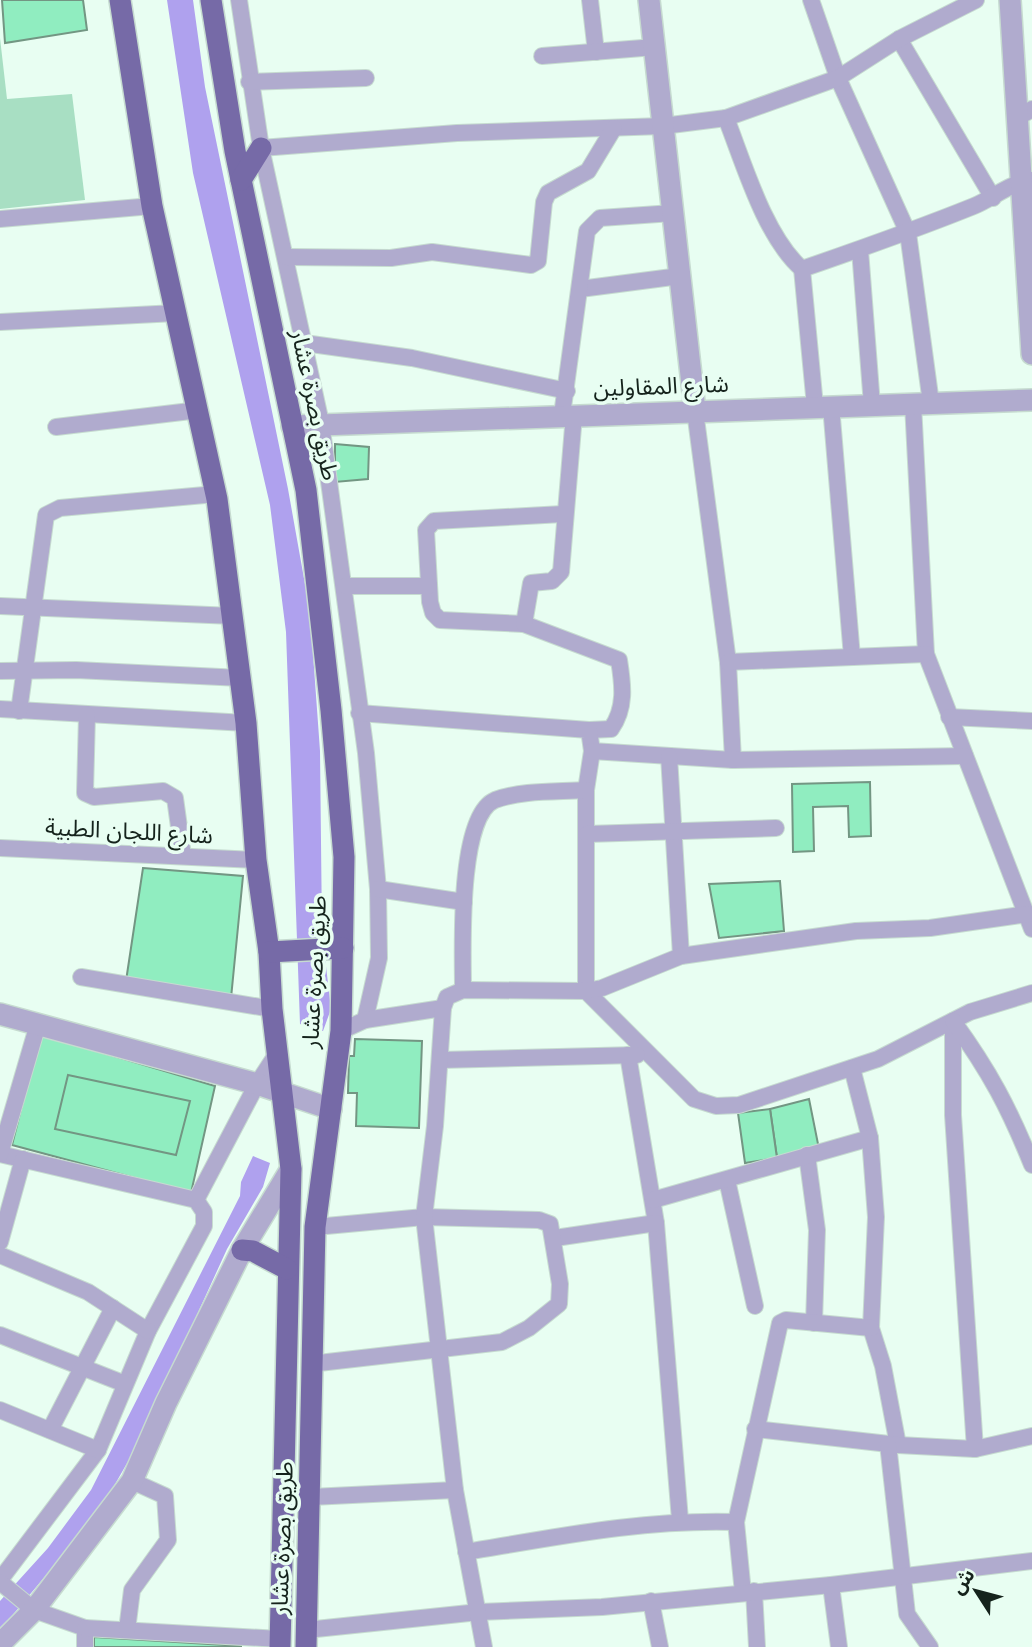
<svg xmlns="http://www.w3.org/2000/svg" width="1032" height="1647" font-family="'DM Sans','Noto Sans Arabic',sans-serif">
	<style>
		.green { fill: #a8dfc3 }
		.water { fill: #afa1ee }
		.building { fill: #90edc0; stroke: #739683; stroke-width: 2 }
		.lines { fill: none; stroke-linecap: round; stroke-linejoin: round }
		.minor-casing { stroke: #c6dbd0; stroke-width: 18 }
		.tertiary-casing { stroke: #c6dbd0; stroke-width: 24 }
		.primary-casing { stroke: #c6dbd0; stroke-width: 24 }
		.minor { stroke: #b0abce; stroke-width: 16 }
		.tertiary { stroke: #b0abce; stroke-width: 21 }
		.primary { stroke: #766aa7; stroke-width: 21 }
		.labels { text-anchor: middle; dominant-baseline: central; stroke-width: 7; stroke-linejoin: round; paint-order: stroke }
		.street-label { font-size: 23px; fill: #15231c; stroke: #e8fef2 }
	</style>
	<rect width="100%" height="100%" fill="#e8fef2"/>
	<polygon class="green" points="0,38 7,99 72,94 85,200 0,209"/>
	<g class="water">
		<polygon points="167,0 193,0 205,87 288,489 310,612 320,751 322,932 331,1009 323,1031 300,1024 286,632 270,505 193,173"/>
		<polygon points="253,1156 270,1163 263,1187 227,1249 138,1444 110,1493 74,1542 0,1630 0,1601 48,1548 91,1490 240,1196 241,1182"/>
	</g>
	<g class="building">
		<polygon points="2,0 83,0 87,30 5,43"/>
		<polygon points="335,444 369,447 368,479 335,482"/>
		<polygon points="870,782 871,836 849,837 848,806 813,807 814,851 793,852 792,784"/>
		<polygon points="143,868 243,876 231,998 126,981"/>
		<polygon points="780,881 784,931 719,938 709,884"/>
		<polygon points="40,1034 215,1086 191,1193 12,1145"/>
		<polygon points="355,1039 422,1041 419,1128 356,1126 357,1093 348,1093 349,1056 354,1056"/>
		<polygon points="68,1075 190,1101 176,1155 55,1129"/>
		<polygon points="809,1099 819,1149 777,1158 770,1109"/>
		<polygon points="770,1109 777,1158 745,1163 738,1113"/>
		<polygon points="94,1637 241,1646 241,1647 94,1647"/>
	</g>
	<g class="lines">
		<defs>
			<g id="minor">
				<polyline points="239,0 261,148 321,423 366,753 378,889 379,958 365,1020"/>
				<polyline points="590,0 596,52"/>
				<polyline points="811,0 838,78 908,233 931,403"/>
				<polyline points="899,39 993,198"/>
				<polyline points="542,56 655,47"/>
				<polyline points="249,82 366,78"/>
				<polyline points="1019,117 1032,109"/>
				<path d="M726 118C744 164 765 237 802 269"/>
				<polyline points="261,148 457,133 663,126 726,118 838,78 899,39 976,0"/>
				<polyline points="0,219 152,206"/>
				<polyline points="860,250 872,405"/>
				<polyline points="286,257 391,258 432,252 531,265 538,261 544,202 548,193 588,171 614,128"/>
				<polyline points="580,289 680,276"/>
				<polyline points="0,322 176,313"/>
				<polyline points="304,343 412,358 567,391"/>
				<polyline points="913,404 926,654 1032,929"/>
				<path d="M815 406 802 269C860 249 917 229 974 206 993 198 1012 182 1032 180"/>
				<polyline points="831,406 852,657"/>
				<polyline points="695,411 728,662 733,760"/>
				<polyline points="562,415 587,231 600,218 673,213"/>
				<polyline points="56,427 199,410"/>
				<path d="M563 514 434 521 426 530 430 602 433 613 440 620 524 624 619 660C623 685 626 708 611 729L589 730"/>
				<polyline points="345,586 429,586"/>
				<polyline points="0,606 233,616"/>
				<polyline points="524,624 531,583 552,581 561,572 574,415"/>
				<polyline points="728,662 926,654"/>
				<polyline points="0,671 76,670 241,678"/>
				<polyline points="0,709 246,723"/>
				<polyline points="19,711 46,515 60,508 216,494"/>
				<polyline points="359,713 589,730 592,751 586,790 586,991 694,1099 716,1106 739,1105 878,1059 970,1012 1032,993"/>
				<polyline points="87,715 85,793 94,797 163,791 175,798 183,856"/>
				<polyline points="949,717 1032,721"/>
				<polyline points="592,751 733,760 965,756"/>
				<polyline points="669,756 681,956"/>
				<polyline points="587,834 776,828"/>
				<polyline points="0,848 256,860"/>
				<polyline points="378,889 464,902"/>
				<polyline points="81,977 272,1009"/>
				<path d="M463 990C463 953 457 816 495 800 522 790 557 792 586 790"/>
				<polyline points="953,1021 953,1115 975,1449"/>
				<path d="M953 1021C990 1072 1009 1108 1032 1165"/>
				<polyline points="341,1031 365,1020 443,1008"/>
				<polyline points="628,1055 656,1223 680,1520"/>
				<polyline points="440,1060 637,1055"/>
				<polyline points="852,1068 870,1138 876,1217 871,1328 883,1366 898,1445"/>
				<polyline points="0,1154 196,1200 204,1212 204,1226 148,1331 98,1450 0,1580"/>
				<polyline points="0,1154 38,1024"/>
				<polyline points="807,1155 817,1230 814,1323"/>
				<polyline points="727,1180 755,1306"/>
				<polyline points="196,1200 257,1084 278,1052"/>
				<polyline points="653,1200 870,1138"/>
				<polyline points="555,1238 656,1223"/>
				<polyline points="0,1242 23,1159"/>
				<polyline points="0,1255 88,1292 148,1331"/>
				<polyline points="0,1335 125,1384"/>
				<polyline points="310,1364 502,1342 529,1328 559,1304 560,1284 550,1224 539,1220 424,1217 315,1227"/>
				<polyline points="0,1410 98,1450"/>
				<polyline points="755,1429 898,1445 975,1449 1032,1436"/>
				<polyline points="50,1430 113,1308"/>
				<polyline points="888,1444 907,1614 930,1647"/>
				<polyline points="311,1497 455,1490"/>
				<path d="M466 1552C556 1537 644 1519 736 1522"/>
				<polyline points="0,1582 34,1610 85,1628 85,1647"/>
				<polyline points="831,1585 839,1647"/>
				<polyline points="754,1591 757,1647"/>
				<polyline points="743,1593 736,1522 780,1323 786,1320 871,1328"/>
				<polyline points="651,1601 660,1647"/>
				<polyline points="85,1628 280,1639"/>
				<polyline points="127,1630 132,1590 168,1540 165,1496 132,1481"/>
				<polyline points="306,1630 479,1612 602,1607 831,1585 1032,1561"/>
				<polyline points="484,1647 455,1490 424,1217 435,1126 443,1008 447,997 463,990 586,991 602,988 681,956 856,931 930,928 1028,914"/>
			</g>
			<g id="tertiary">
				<polyline points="649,0 695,411"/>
				<polyline points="1010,0 1032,354"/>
				<polyline points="292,426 1032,400"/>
				<polyline points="0,1014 257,1084 331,1109"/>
				<polyline points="0,1644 34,1610 132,1481 166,1403 242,1250 291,1169"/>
			</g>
			<g id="primary">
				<polyline points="120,0 152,206 217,499 246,723 256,860 269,952 272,1009 291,1169 280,1647"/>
				<polyline points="211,0 235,151 306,490 331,710 344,857 341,1031 315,1227 306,1647"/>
				<polyline points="241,180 261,148"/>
				<polyline points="269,952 343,948"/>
				<polyline points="242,1250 253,1251 287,1269"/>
			</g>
		</defs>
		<use href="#minor" class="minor-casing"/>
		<use href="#tertiary" class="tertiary-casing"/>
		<use href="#primary" class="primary-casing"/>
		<use href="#minor" class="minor"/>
		<use href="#tertiary" class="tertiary"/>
		<use href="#primary" class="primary"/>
	</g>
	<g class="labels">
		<g class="street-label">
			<text transform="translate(661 386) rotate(-2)">شارع المقاولين</text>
			<text transform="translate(315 405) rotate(78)">طريق بصرة عشار</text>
			<text transform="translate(129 831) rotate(3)">شارع اللجان الطبية</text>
			<text transform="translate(314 972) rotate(-87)">طريق بصرة عشار</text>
			<text transform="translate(282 1538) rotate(-88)">طريق بصرة عشار</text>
		</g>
	</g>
	<g transform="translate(976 1591) rotate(306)" stroke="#e8fef2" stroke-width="5" paint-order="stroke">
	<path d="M0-5L12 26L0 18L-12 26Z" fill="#15231c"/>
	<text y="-10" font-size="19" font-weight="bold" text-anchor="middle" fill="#15231c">ش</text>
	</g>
</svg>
